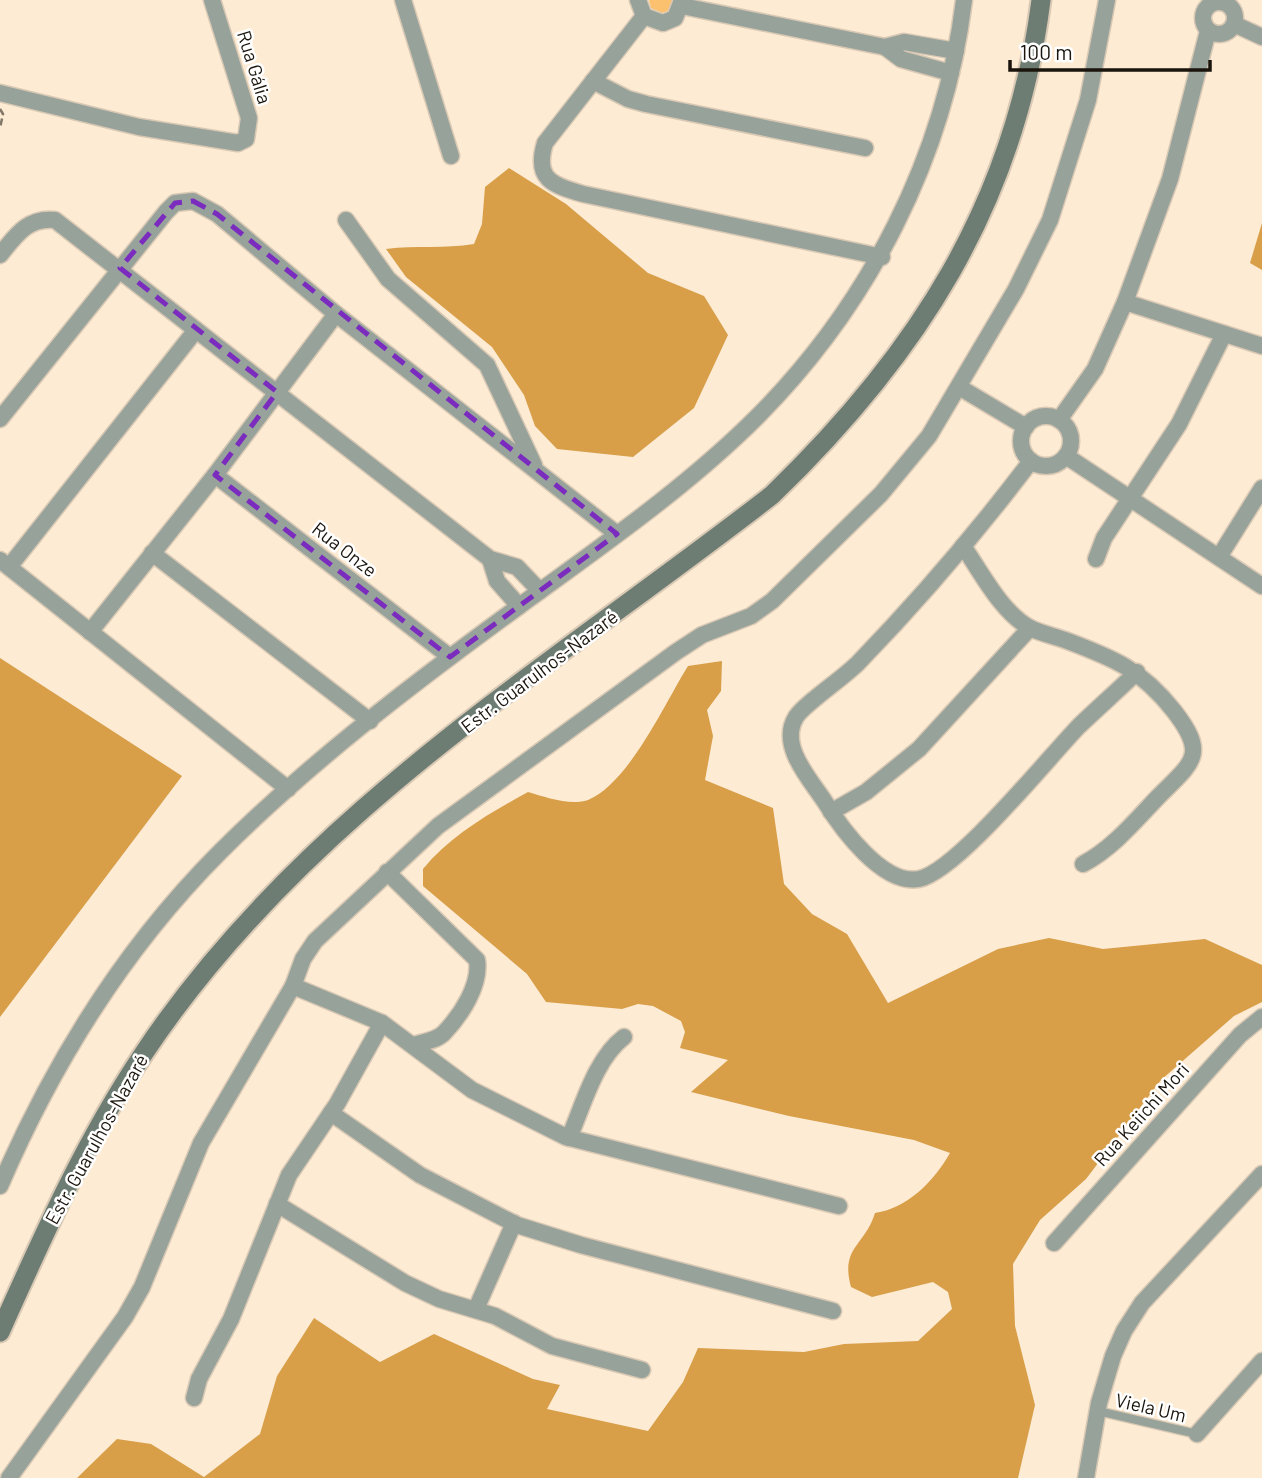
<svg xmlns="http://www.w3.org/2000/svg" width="1262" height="1478" font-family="Barlow,sans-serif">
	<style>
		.green { fill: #fbc16e }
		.forest { fill: #d89e48 }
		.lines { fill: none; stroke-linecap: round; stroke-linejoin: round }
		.service-casing { stroke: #d9c9b4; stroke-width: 11 }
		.minor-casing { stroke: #d9c9b4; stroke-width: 19 }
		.secondary-casing { stroke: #d9c9b4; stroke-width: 23 }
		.path { stroke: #837768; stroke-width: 2.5; stroke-dasharray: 7 3.5; stroke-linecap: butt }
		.service { stroke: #97a29b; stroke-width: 8 }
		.minor { stroke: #97a29b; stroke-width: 16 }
		.secondary { stroke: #6d7d73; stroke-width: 19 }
		.marked { fill: none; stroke: #7b2cbf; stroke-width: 5; stroke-dasharray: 14 9; stroke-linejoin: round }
		.labels { text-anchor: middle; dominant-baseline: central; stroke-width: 5; stroke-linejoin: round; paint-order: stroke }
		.street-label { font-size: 19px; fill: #1a140c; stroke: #fff }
	</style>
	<rect width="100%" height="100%" fill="#fdebd4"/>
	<polygon class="green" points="649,0 674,0 670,10 662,13 651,8"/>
	<g class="forest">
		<path d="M509 168 566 204 648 273 704 296 728 335 694 408 633 457 557 449 535 426 524 395 492 347 406 277 386 249C416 245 445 249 474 244L482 224 485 187Z"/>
		<polygon points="1262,223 1262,270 1250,263"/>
		<polygon points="0,658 182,776 0,1017"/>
		<path d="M722 661 721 691 707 710 713 736 705 780 773 808 784 884 812 914 847 934 888 1003 998 949 1049 938 1103 949 1205 939 1262 965V1002L1234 1016 1161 1080 1086 1179 1040 1220 1013 1264 1015 1326 1035 1405 1018 1478H77L117 1439 151 1444 204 1477 260 1434 277 1376 314 1318 380 1362 434 1334 533 1379 560 1385 547 1409 648 1431 683 1382 698 1348 804 1352 844 1344 918 1341 952 1309 948 1292 933 1282 872 1297 851 1287C840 1247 865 1246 875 1213 908 1208 934 1181 950 1153L914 1140 789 1116 691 1092 728 1060 680 1048 685 1032 681 1021 653 1006 638 1004 622 1009 546 1002 527 974 423 886V869C451 835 490 813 528 792 545 797 570 806 588 800 629 783 665 703 688 666Z"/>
	</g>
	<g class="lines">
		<defs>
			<polyline id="service" points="1098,1411 1197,1434"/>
			<g id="minor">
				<polyline points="403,0 451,156"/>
				<polyline points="638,0 644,16 663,23 675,18 682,0"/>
				<circle cx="1219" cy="18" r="16"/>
				<polyline points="682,6 885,47 904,42 956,51"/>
				<path d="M644 16 545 143C534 179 552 185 583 194L882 257"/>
				<polyline points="1234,24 1262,37"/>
				<polyline points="885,47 901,59 951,73"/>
				<polyline points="593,81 628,99 646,104 865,148"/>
				<polyline points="0,93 139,127 238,143 246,139 249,118 212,0"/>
				<polyline points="346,220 388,279 487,365 534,465"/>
				<path d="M0 255C16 235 28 217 55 220L490 559 517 567 540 591"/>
				<polyline points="1125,302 1262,346"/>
				<polyline points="959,387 1026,427"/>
				<circle cx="1046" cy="441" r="25"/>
				<polyline points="0,419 166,212 175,203 193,201 217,214 336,314 617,534"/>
				<polyline points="1059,420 1095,369 1125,302 1170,179 1208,31"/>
				<polyline points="1066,456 1262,586"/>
				<path d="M1031 461C978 531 920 599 859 662 845 677 804 704 796 717 778 746 811 780 825 802 841 828 883 886 919 879 957 871 1048 758 1079 726 1098 708 1118 690 1137 672"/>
				<polyline points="215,475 450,657"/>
				<path d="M963 546C981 572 1001 612 1030 628 1040 633 1054 636 1065 640 1113 658 1141 669 1174 711 1208 755 1193 762 1158 797 1135 821 1113 848 1083 864"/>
				<polyline points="152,553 370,721"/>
				<polyline points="1219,557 1262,488"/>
				<polyline points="490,559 497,581 519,606"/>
				<polyline points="1096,559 1104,538 1179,424 1224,334"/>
				<polyline points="0,560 288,789"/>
				<polyline points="9,567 196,330"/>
				<polyline points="90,632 215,475 336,314"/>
				<polyline points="831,812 866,792 919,749 1030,628"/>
				<path d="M387 872 477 960C481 985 461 1015 444 1033 436 1041 423 1042 413 1045"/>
				<polyline points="293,986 382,1023 472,1090 566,1137 839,1206"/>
				<polyline points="331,1113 420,1175 517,1225 581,1245 833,1311"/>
				<path d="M569 1138C583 1106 595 1059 624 1037"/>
				<path d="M0 1186C53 1063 125 947 220 852 310 762 415 682 518 607 600 547 686 488 758 416 869 304 945 157 964 0"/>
				<polyline points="277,1204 405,1283 439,1299 495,1316 552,1346 642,1370"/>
				<polyline points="1054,1243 1240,1035 1262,1017"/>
				<polyline points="476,1309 514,1223"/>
				<polyline points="194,1398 199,1379 231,1319 289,1175 337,1104 382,1023"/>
				<polyline points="1197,1434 1262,1361"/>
				<polyline points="9,1478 125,1317 142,1287 201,1143 293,986 303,959 315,941 438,826 676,652 702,635 751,616 772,601 881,494 929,436 1016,289 1050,220 1088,100 1107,0"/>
				<polyline points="1086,1478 1099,1403 1113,1356 1124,1331 1142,1303 1262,1174"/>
			</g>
			<path id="secondary" d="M0 1332C43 1236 85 1141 144 1053 302 815 551 667 772 495 917 355 1015 204 1041 0"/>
		</defs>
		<use href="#service" class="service-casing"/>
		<use href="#minor" class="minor-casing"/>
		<use href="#secondary" class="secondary-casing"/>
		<polyline class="path" points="0,109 3,114 0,128"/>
		<use href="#service" class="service"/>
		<use href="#minor" class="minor"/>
		<use href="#secondary" class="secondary"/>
	</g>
	<path class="marked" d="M193 201 217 214 617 534 450 657 215 475 277 392 120 268 175 203Z"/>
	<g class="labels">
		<g class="street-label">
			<text transform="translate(255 67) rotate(73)">Rua Gália</text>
			<text transform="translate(345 549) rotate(38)">Rua Onze</text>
			<text transform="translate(539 671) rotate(-37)">Estr. Guarulhos-Nazaré</text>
			<text transform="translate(1141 1114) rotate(-48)">Rua Keiichi Mori</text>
			<text transform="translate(96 1139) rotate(-61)">Estr. Guarulhos-Nazaré</text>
			<text transform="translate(1151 1407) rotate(13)">Viela Um</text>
		</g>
	</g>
	<path d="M1010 60v10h200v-10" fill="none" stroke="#1a140c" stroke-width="3.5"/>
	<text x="1020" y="60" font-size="21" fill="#1a140c" stroke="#ffffff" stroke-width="5" paint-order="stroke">100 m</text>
</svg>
